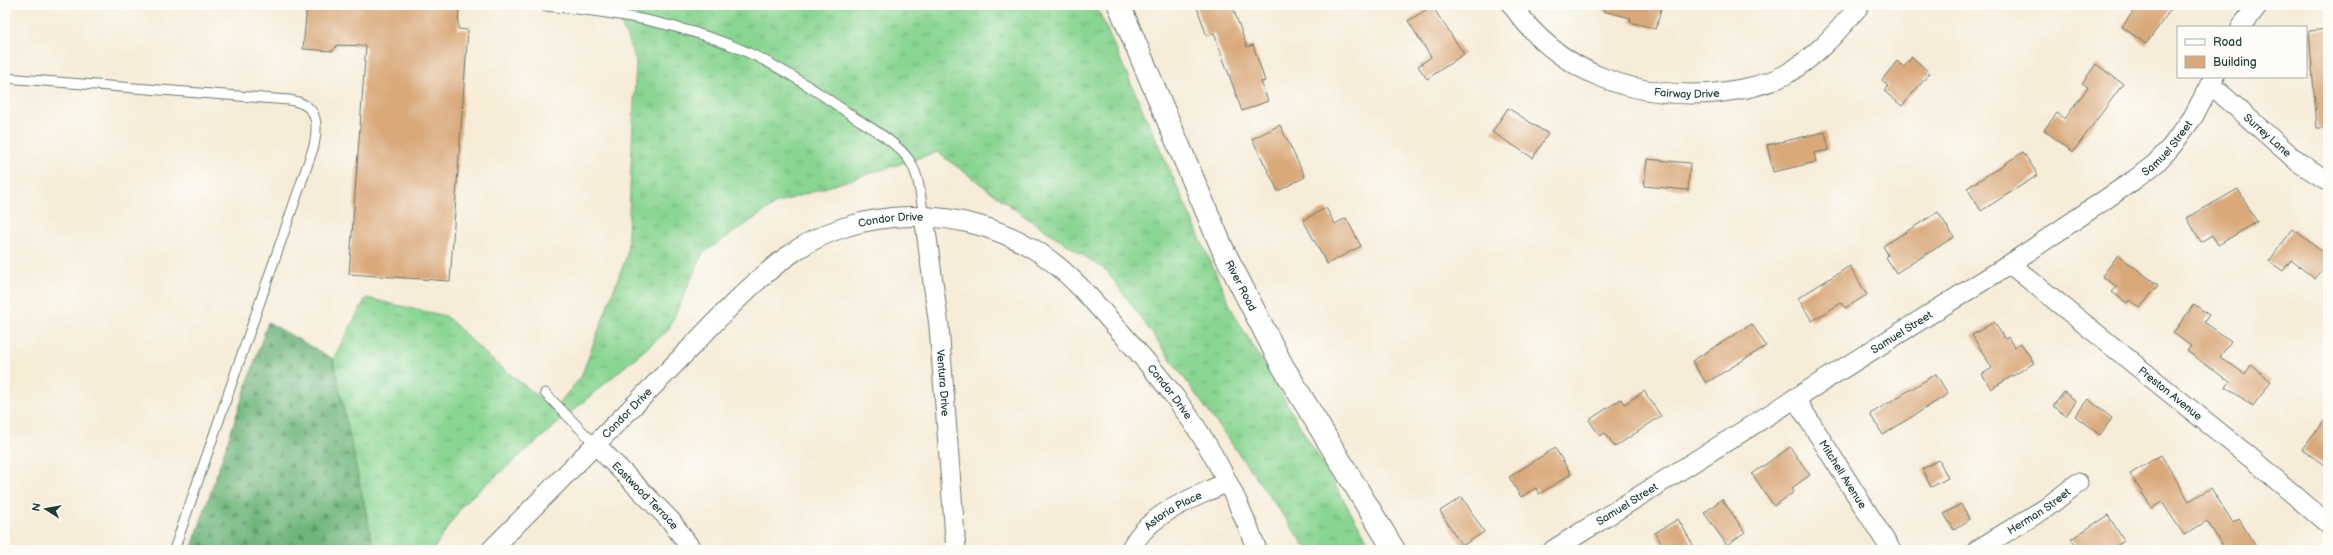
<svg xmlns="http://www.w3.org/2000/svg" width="2333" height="555" font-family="'Balsamiq Sans',sans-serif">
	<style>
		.grass { fill: url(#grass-tufts); stroke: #548963 }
		.forest { fill: url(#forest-firs); stroke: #467a58 }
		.building { fill: #d9a97a }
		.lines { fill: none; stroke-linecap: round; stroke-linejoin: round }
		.service-casing { stroke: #6a7a6d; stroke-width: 11 }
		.minor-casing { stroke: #6a7a6d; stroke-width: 21 }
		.tertiary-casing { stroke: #6a7a6d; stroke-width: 24 }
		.service { stroke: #fff; stroke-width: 9 }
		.minor { stroke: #fff; stroke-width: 19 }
		.tertiary { stroke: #fff; stroke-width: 22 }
		.labels { text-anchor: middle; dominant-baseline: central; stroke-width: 3; stroke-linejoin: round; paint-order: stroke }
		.street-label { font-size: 11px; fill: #1f3d34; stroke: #fdfcf7 }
	</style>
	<defs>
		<pattern id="grass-tufts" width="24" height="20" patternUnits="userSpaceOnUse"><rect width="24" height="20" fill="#89d592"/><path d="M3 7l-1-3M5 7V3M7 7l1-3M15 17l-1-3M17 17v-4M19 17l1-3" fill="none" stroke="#6fae78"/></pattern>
		<pattern id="forest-firs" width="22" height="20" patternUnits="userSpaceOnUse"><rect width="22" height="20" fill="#6eb67c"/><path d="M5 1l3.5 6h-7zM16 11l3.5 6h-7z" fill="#5a9566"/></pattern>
	</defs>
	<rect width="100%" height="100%" fill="#fdfcf7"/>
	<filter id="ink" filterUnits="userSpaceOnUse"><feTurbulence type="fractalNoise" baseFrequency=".025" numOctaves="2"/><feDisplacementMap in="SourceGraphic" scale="8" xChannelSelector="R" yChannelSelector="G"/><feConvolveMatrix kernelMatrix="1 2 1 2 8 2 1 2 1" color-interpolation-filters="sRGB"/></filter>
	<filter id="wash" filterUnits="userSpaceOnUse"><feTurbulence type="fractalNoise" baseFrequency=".012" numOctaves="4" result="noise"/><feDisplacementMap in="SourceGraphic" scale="16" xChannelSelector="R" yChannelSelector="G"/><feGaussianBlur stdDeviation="0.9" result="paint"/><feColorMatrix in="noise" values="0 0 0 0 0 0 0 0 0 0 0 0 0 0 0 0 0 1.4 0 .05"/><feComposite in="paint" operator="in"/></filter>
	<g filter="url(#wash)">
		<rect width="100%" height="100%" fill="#f6ecd8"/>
		<polygon class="grass" points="614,5 1096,5 1233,312 1373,550 1308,550 1107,271 1027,218 937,152 777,203 703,253 668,330 464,503 433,550 374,550 333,359 366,298 446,316 491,359 554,409 581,377 627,255 636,61"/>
		<polygon class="forest" points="268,322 333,359 374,550 191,550"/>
		<g id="blocks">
			<g class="building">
				<polygon points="307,5 459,5 458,29 468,30 450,281 349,274 366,46 337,45 333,51 303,49"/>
				<polygon points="1196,5 1232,5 1247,47 1253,45 1265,81 1261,82 1268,101 1242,111 1214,33 1207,36"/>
				<polygon points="1604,5 1662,5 1656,29 1630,22 1631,18 1603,11"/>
				<polygon points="2138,5 2174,5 2146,44 2122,27"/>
				<polygon points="1432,6 1464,54 1427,79 1418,66 1431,57 1408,21"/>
				<polygon points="2328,29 2328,128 2317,128 2309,31"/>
				<polygon points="1912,57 1930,73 1902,106 1884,91 1888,86 1882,80 1897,61 1904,67"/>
				<polygon points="2096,64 2123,84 2073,152 2044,130 2057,113 2065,119 2088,87 2082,83"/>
				<polygon points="1508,108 1548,134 1533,158 1492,132"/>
				<polygon points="1280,125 1305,177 1278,191 1252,139"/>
				<polygon points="1825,132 1829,150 1814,153 1816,162 1773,172 1767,145"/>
				<polygon points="2023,152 2038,175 1981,211 1967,188"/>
				<polygon points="1647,159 1690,163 1688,190 1644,186"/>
				<polygon points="2238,189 2257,222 2218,245 2212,235 2201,242 2187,218"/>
				<polygon points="1326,208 1335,224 1346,218 1361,246 1327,264 1303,220"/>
				<polygon points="1938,212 1954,237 1896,273 1886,257 1888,255 1883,246"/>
				<polygon points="2293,229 2328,256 2328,263 2315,279 2291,260 2283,271 2269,261"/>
				<polygon points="2118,255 2158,285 2140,308 2129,300 2127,303 2112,292 2117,287 2102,276"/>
				<polygon points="1850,266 1867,295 1845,308 1841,303 1812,321 1798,298"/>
				<polygon points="2194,304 2209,315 2204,322 2231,341 2220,357 2245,374 2251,365 2271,381 2253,406 2226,387 2230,382 2187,351 2191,346 2173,333"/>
				<polygon points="1994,322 2005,339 2008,337 2014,347 2021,343 2034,363 1991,389 1982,374 1992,368 1972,335"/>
				<polygon points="1752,324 1766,346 1706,383 1692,361"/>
				<polygon points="1936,374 1948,394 1883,435 1870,414"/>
				<polygon points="1644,391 1661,416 1615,447 1605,433 1600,436 1589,420 1621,399 1625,404"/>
				<polygon points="2064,392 2076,401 2066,416 2053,406"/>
				<polygon points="2088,399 2112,418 2100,435 2075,416"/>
				<polygon points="2328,415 2328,468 2302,449"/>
				<polygon points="1790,447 1810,475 1792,488 1794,492 1774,506 1752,474"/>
				<polygon points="1555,448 1571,474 1539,494 1536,488 1521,497 1509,477"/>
				<polygon points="2161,455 2189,501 2211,488 2233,523 2239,519 2258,550 2225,550 2207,521 2184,535 2162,502 2152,508 2130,474"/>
				<polygon points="1939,460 1948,478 1931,487 1922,469"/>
				<polygon points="1462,497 1484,532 1462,546 1440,511"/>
				<polygon points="1722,499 1745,532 1727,545 1704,513"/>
				<polygon points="1961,504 1970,519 1954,530 1944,514"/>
				<polygon points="2108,515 2124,541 2110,550 2078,550 2071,539"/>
				<polygon points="1678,519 1693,545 1685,550 1665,550 1655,533"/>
			</g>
		</g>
	</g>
	<g filter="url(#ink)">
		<use href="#blocks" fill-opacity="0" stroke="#6a7a6d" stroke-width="1"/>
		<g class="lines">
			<defs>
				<g id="service">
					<path d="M545 6C609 11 674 22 733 46 775 63 814 89 851 115 869 127 892 139 906 156 920 172 920 197 924 216"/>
					<path d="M5 78 289 100C317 104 319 121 314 146L174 550"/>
					<polyline points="545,393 595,444"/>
				</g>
				<g id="minor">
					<path id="s1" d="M1512 5C1559 74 1635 99 1715 93 1739 90 1764 86 1785 75 1816 57 1837 32 1860 5"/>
					<polyline points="2241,27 2258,5"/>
					<path id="s2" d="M2210 84 2298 162 2328 181"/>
					<path id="s3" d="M924 216 939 326 956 550"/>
					<path id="s4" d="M2010 264 2251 458 2328 524"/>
					<path id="s5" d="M1795 398 1891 550"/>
					<path id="s6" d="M595 444 671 521 692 550"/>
					<path id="s7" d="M491 550C548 492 606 434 663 376 702 337 740 292 785 258 857 203 965 204 1040 253 1067 271 1088 295 1109 319 1131 344 1154 369 1174 396 1209 442 1237 496 1257 550"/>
					<path id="s8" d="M1130 550C1149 512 1191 500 1227 482"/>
					<path id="s9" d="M1553 550 2010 264 2134 180 2155 164 2171 147 2193 117 2214 77"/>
					<path id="s10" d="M1977 550 2046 508 2078 483"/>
				</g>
				<g id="tertiary">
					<path id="s11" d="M1119 5 1223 250 1282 365 1394 550"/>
				</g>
			</defs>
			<use href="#service" class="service-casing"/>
			<use href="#minor" class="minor-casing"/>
			<use href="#tertiary" class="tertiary-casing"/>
			<use href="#service" class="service"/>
			<use href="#minor" class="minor"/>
			<use href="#tertiary" class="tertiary"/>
		</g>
	</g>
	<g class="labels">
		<g class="street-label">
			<text stroke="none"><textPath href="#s1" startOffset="204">Fairway Drive</textPath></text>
			<text stroke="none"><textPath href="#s2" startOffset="77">Surrey Lane</textPath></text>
			<text stroke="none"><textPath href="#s9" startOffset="735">Samuel Street</textPath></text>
			<text stroke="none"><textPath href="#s7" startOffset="529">Condor Drive</textPath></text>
			<text stroke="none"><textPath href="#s11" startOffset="306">River Road</textPath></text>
			<text stroke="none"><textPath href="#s9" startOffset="411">Samuel Street</textPath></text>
			<text stroke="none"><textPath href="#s3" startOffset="168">Ventura Drive</textPath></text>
			<text stroke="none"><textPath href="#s7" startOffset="876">Condor Drive</textPath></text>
			<text stroke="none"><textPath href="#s4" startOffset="206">Preston Avenue</textPath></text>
			<text stroke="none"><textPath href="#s7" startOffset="193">Condor Drive</textPath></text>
			<text stroke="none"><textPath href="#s5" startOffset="90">Mitchell Avenue</textPath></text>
			<text stroke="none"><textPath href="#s6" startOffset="72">Eastwood Terrace</textPath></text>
			<text stroke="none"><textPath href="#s9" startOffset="87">Samuel Street</textPath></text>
			<text stroke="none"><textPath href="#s10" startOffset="73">Herman Street</textPath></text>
			<text stroke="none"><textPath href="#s8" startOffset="60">Astoria Place</textPath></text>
		</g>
	</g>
	<rect width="2333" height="555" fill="none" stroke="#fdfcf7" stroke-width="20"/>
	<rect x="2177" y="26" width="130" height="52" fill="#fdfcf7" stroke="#a4b0a9"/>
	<rect x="2185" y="39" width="20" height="6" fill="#ffffff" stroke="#a4b0a9"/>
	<text x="2213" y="46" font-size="12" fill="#1f3d34">Road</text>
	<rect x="2185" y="56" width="20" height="12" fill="#d9a97a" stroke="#a4b0a9"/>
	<text x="2213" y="66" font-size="12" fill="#1f3d34">Building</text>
	<g transform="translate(46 509) rotate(281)" stroke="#fdfcf7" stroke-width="3" paint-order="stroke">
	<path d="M0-3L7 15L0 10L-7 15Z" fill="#1f3d34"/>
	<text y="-6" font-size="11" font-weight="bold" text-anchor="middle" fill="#1f3d34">N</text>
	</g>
</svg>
